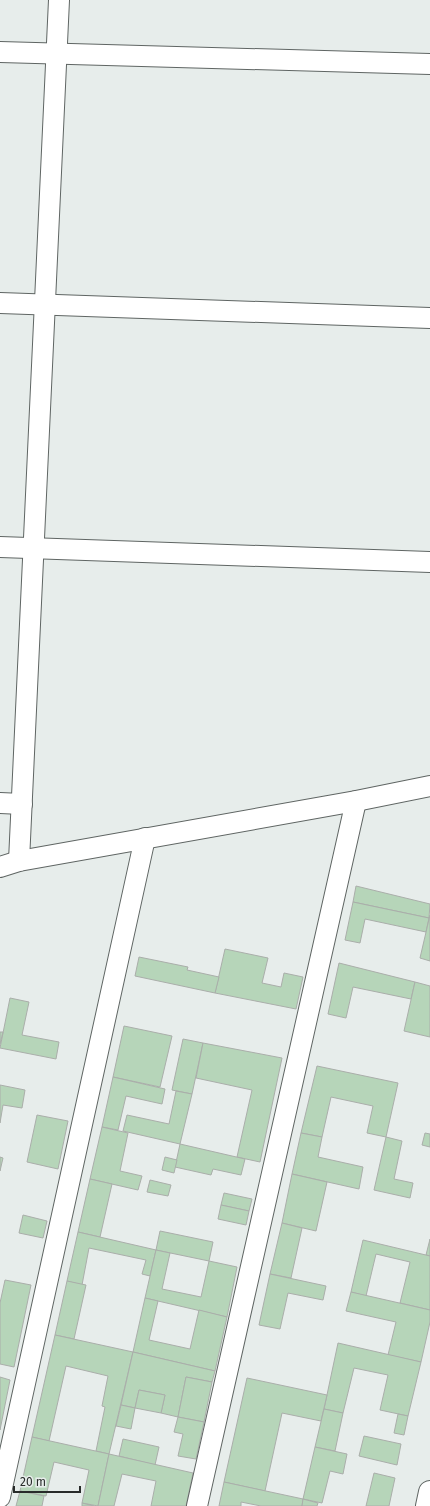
<svg xmlns="http://www.w3.org/2000/svg" width="430" height="1506" font-family="'Fira Sans',sans-serif">
	<style>
		.building { fill: #b6d5b9; stroke: #aaaeaa }
		.lines { fill: none; stroke-linecap: round; stroke-linejoin: round }
		.street-casing { stroke: #5f6563; stroke-width: 22 }
		.secondary-casing { stroke: #5f6563; stroke-width: 24 }
		.street { stroke: #fff; stroke-width: 20 }
		.secondary { stroke: #fff; stroke-width: 22 }
	</style>
	<rect width="100%" height="100%" fill="#e7edeb"/>
	<g class="building">
		<polygon points="356,886 430,904 429,918 353,902"/>
		<polygon points="353,902 429,918 426,932 365,919 360,943 345,940"/>
		<polygon points="430,915 430,961 420,958"/>
		<polygon points="225,949 268,958 262,983 281,987 284,973 303,977 296,1009 215,993"/>
		<polygon points="139,957 188,967 187,970 219,977 215,993 135,976"/>
		<polygon points="339,963 415,982 411,999 353,987 346,1018 328,1014"/>
		<polygon points="415,982 430,986 430,1037 404,1031"/>
		<polygon points="10,998 29,1002 22,1035 59,1042 56,1059 0,1048"/>
		<polygon points="124,1026 172,1036 160,1087 113,1077"/>
		<polygon points="0,1032 3,1032 0,1044"/>
		<polygon points="183,1039 203,1043 192,1094 172,1090"/>
		<polygon points="203,1043 282,1058 260,1162 237,1157 252,1090 196,1078"/>
		<polygon points="317,1066 398,1083 386,1137 367,1133 373,1106 331,1097 322,1137 301,1133"/>
		<polygon points="113,1077 165,1089 162,1104 126,1096 118,1130 102,1127"/>
		<polygon points="0,1085 25,1090 22,1108 3,1105 0,1123"/>
		<polygon points="176,1091 192,1094 180,1144 123,1131 127,1115 169,1124"/>
		<polygon points="37,1115 68,1121 58,1169 27,1162"/>
		<polygon points="102,1127 128,1133 120,1171 142,1176 138,1190 90,1179"/>
		<polygon points="301,1133 322,1137 318,1157 363,1167 359,1189 292,1174"/>
		<polygon points="425,1133 430,1134 430,1147 422,1145"/>
		<polygon points="386,1137 402,1141 394,1179 413,1183 410,1198 374,1190"/>
		<polygon points="180,1144 245,1159 241,1175 213,1169 211,1175 175,1167"/>
		<polygon points="0,1157 3,1158 0,1171"/>
		<polygon points="165,1157 177,1160 174,1173 162,1170"/>
		<polygon points="292,1174 327,1182 316,1231 282,1223"/>
		<polygon points="90,1179 112,1184 100,1237 78,1232"/>
		<polygon points="150,1180 171,1185 168,1196 147,1192"/>
		<polygon points="224,1193 252,1199 249,1211 221,1205"/>
		<polygon points="221,1205 249,1211 246,1225 218,1219"/>
		<polygon points="23,1215 47,1221 43,1238 19,1233"/>
		<polygon points="282,1223 302,1228 291,1278 270,1274"/>
		<polygon points="160,1231 213,1242 209,1261 156,1250"/>
		<polygon points="78,1232 156,1250 150,1276 142,1274 146,1260 89,1248 82,1285 67,1281"/>
		<polygon points="430,1239 430,1256 426,1255"/>
		<polygon points="363,1240 430,1256 430,1310 400,1303 410,1262 376,1254 366,1296 351,1292"/>
		<polygon points="156,1250 170,1253 162,1289 201,1297 209,1261 237,1267 227,1317 145,1298"/>
		<polygon points="270,1274 326,1286 323,1300 288,1293 280,1329 259,1325"/>
		<polygon points="5,1280 31,1285 14,1367 0,1364 0,1303"/>
		<polygon points="67,1281 86,1285 74,1339 55,1335"/>
		<polygon points="351,1292 430,1310 430,1322 421,1362 388,1355 396,1322 346,1311"/>
		<polygon points="145,1298 158,1301 149,1340 190,1349 199,1310 227,1317 215,1371 133,1352"/>
		<polygon points="55,1335 133,1352 109,1454 96,1451 105,1407 102,1406 108,1376 66,1366 49,1441 32,1437"/>
		<polygon points="338,1343 421,1362 408,1416 380,1410 388,1375 354,1368 343,1413 324,1409"/>
		<polygon points="133,1352 215,1371 212,1382 186,1377 178,1417 161,1413 165,1395 139,1390 135,1408 121,1405"/>
		<polygon points="0,1377 10,1380 0,1430"/>
		<polygon points="186,1377 212,1382 204,1422 178,1417"/>
		<polygon points="247,1378 327,1395 321,1421 282,1413 265,1491 224,1482"/>
		<polygon points="139,1390 165,1395 161,1413 135,1408"/>
		<polygon points="121,1405 135,1408 131,1429 116,1426"/>
		<polygon points="324,1409 343,1413 335,1451 315,1447"/>
		<polygon points="398,1414 408,1416 404,1435 394,1433"/>
		<polygon points="178,1417 204,1422 196,1459 178,1456 183,1434 174,1432"/>
		<polygon points="364,1436 401,1444 397,1465 359,1456"/>
		<polygon points="32,1437 109,1454 98,1506 82,1503 89,1470 54,1462 46,1496 20,1491"/>
		<polygon points="123,1439 159,1447 155,1465 119,1456"/>
		<polygon points="315,1447 347,1454 343,1474 330,1471 322,1503 303,1499"/>
		<polygon points="109,1454 193,1473 186,1506 151,1506 156,1481 122,1474 114,1506 98,1506"/>
		<polygon points="374,1473 395,1478 389,1506 366,1506"/>
		<polygon points="224,1482 303,1499 302,1506 261,1506 241,1502 241,1506 219,1506"/>
		<polygon points="20,1491 44,1496 42,1506 16,1506"/>
		<polygon points="303,1499 318,1503 317,1506 302,1506"/>
		<polygon points="82,1503 94,1506 82,1506"/>
	</g>
	<g class="lines">
		<defs>
			<g id="street">
				<polyline points="0,52 430,64"/>
				<polyline points="0,303 430,318"/>
				<polyline points="0,547 430,562"/>
				<polyline points="0,803 22,804"/>
				<polyline points="19,861 59,0"/>
				<polyline points="0,867 19,861 356,801 430,786"/>
				<polyline points="0,1497 145,838"/>
				<polyline points="197,1506 356,801"/>
			</g>
			<polyline id="secondary" points="427,1506 430,1492"/>
		</defs>
		<use href="#street" class="street-casing"/>
		<use href="#secondary" class="secondary-casing"/>
		<use href="#street" class="street"/>
		<use href="#secondary" class="secondary"/>
	</g>
	<path d="M14 1486v6h66v-6" fill="none" stroke="#282b2a" stroke-width="2"/>
	<text x="20" y="1486" font-size="12" fill="#282b2a" stroke="#e7edeb" stroke-width="3" paint-order="stroke">20 m</text>
</svg>
